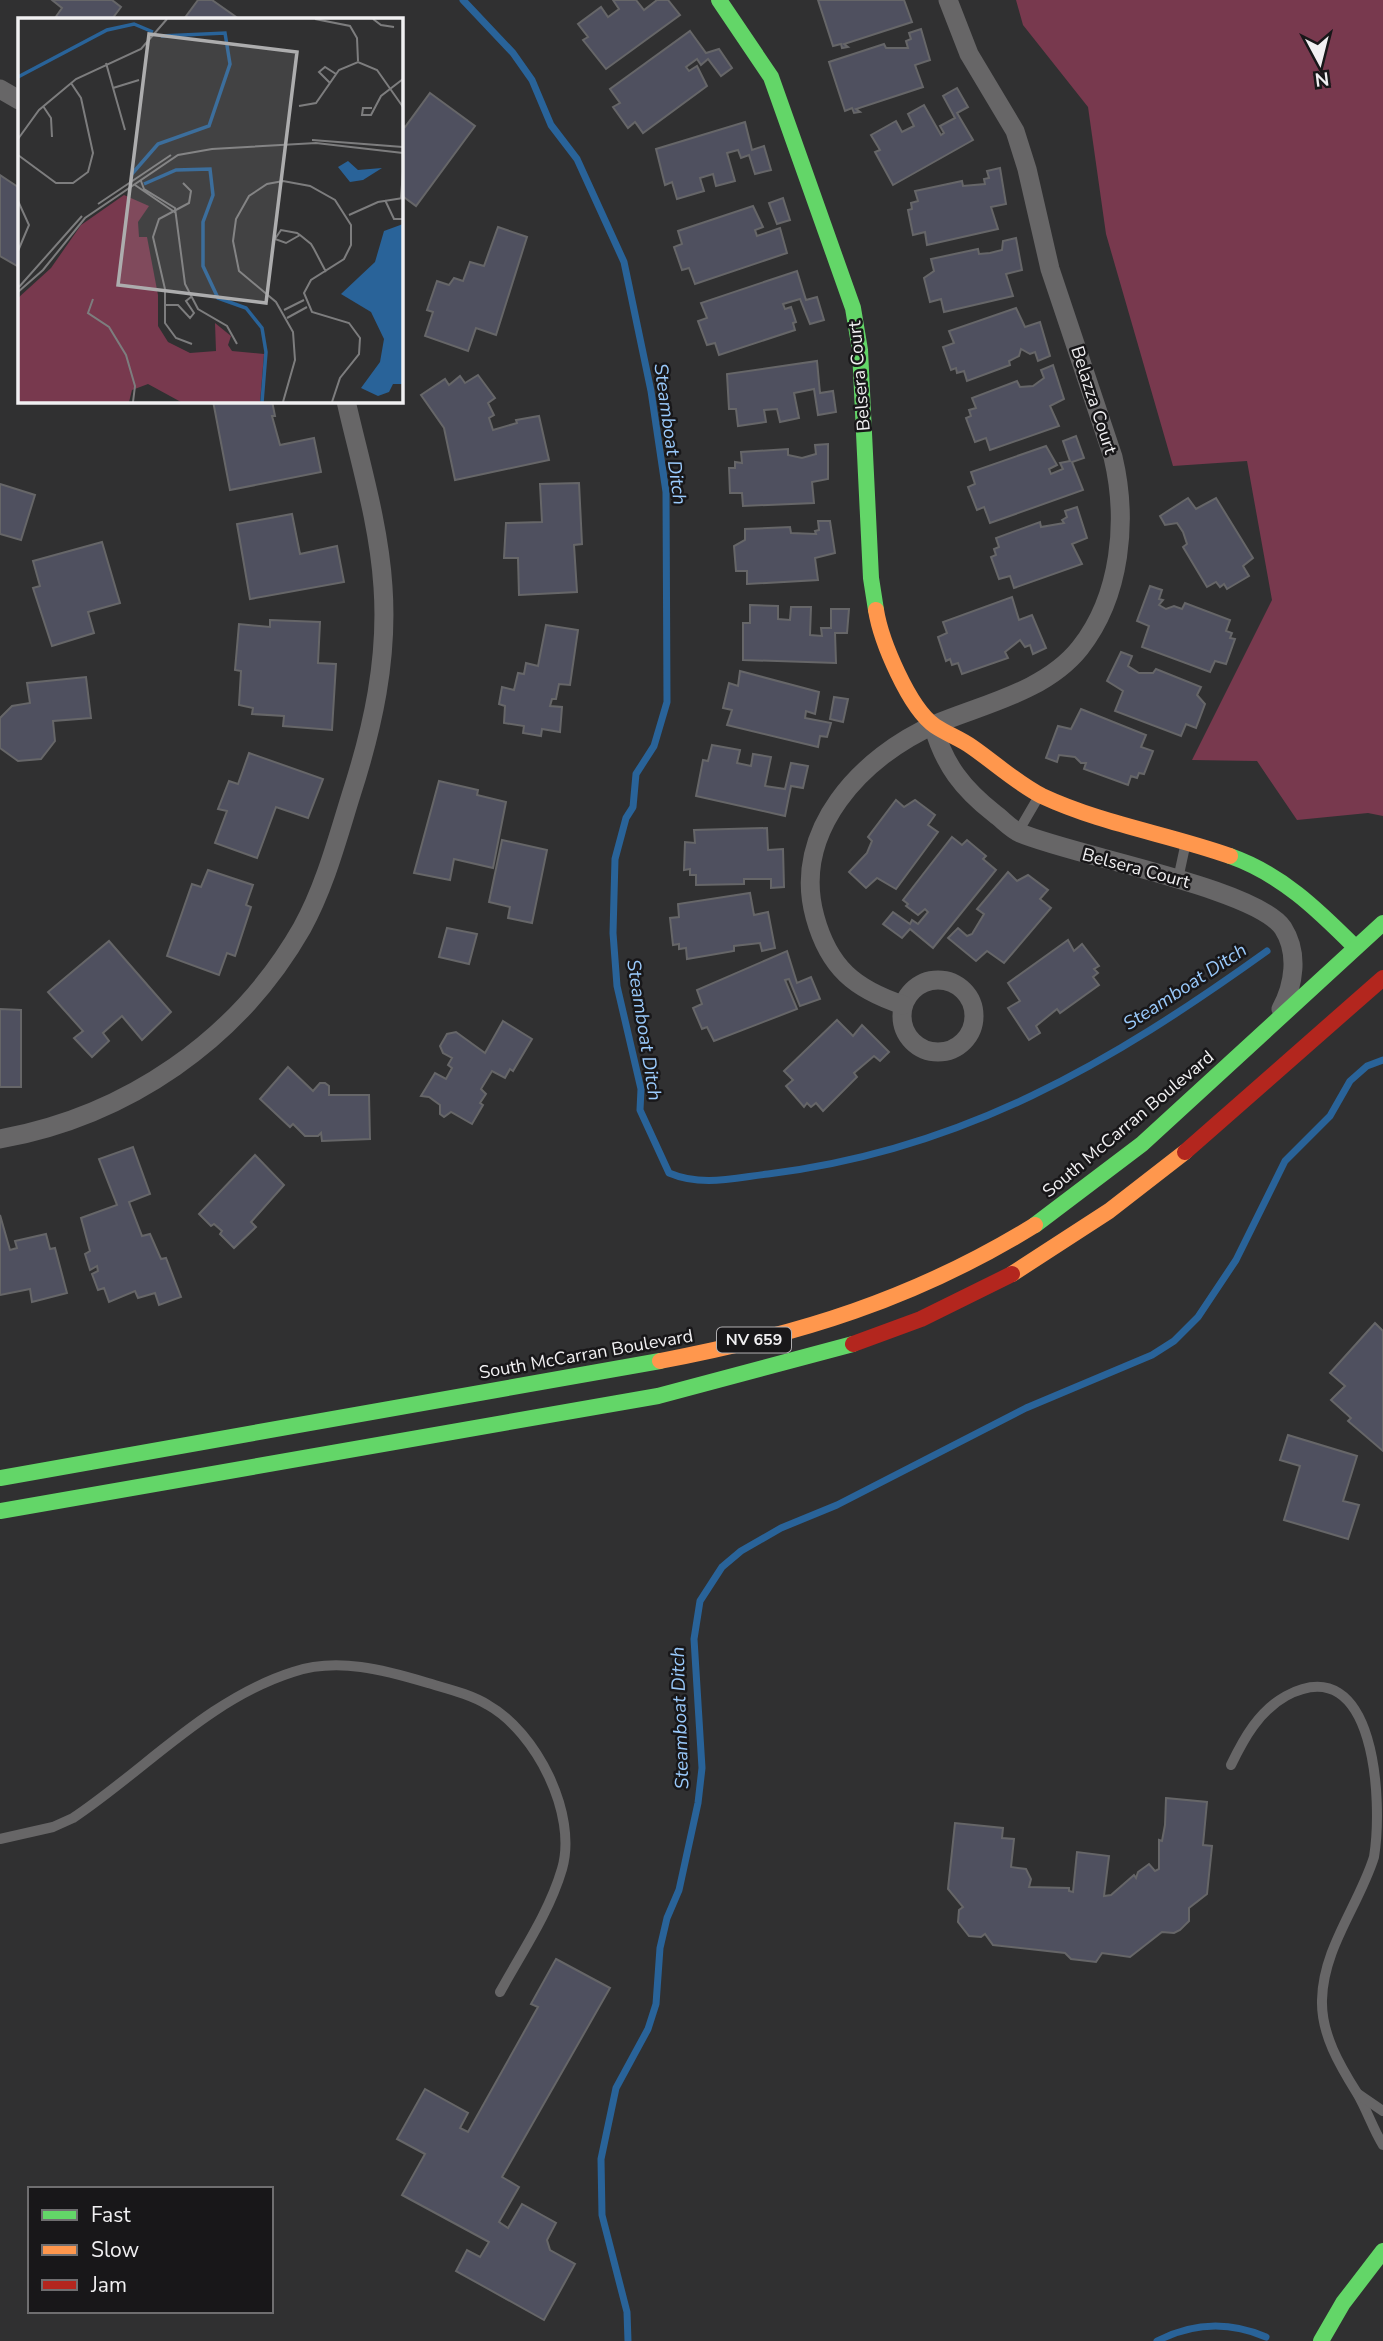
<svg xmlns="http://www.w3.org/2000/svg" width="1383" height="2341" font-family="'Nunito Sans',sans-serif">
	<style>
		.green { fill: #78394e }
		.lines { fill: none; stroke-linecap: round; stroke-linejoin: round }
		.stream { stroke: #296399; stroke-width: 7 }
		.building { fill: #4f505f; stroke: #666668; stroke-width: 2 }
		.lane { stroke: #676667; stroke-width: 10 }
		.street { stroke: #676667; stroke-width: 19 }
		.fast { stroke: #63d668; stroke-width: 16 }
		.slow { stroke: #ff974d; stroke-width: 16 }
		.jam { stroke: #b3261e; stroke-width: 16 }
		.labels { text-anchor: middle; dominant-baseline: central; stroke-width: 5; stroke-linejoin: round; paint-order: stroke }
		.shield { fill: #181719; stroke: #b0afb1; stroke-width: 2 }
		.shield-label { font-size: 16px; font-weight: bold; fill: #f1f0f2 }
		.street-label { font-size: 18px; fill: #f1f0f2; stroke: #181719 }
		.water-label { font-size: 19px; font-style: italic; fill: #9acafc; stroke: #181719 }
		.inset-river { fill: none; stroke: #296399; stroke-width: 3.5 }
		.inset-road { fill: none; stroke: #7d7d7e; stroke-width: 2 }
		.view { fill: #adadae; fill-opacity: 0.15; stroke: #adadae; stroke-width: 3.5 }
		.inset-edge { fill: none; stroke: #f1f0f2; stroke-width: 3.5 }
	</style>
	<rect width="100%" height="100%" fill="#303031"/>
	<polygon class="green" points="1016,0 1383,0 1383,816 1368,813 1297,820 1257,761 1192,760 1272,600 1247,461 1173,466 1106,234 1088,107 1023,25"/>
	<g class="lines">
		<g class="stream">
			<path d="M463 0 513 53 532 80 551 125 577 159 624 262 651 391 666 492 667 702 654 746 636 774 633 807 626 818 615 859 613 933 617 986 641 1089 640 1110 669 1173C702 1187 734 1178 768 1174 963 1150 1111 1063 1267 951"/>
			<polyline points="628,2341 627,2312 602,2215 601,2159 616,2088 648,2029 656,2004 660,1948 667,1918 679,1890 698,1803 702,1768 694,1639 700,1601 722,1567 741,1551 781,1528 837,1505 1026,1408 1152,1355 1174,1341 1198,1317 1236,1260 1285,1161 1330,1116 1350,1081 1367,1066 1383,1060"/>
			<path d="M1157 2341C1192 2323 1229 2321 1266 2337"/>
		</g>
	</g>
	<g class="building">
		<polygon points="52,0 112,0 121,7 112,19 57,19 55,18 62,8"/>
		<polygon points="198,0 212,0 239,19 184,19"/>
		<polygon points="613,0 636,0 644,10 657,0 668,0 680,15 606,69 583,40 588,37 578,24 601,7 608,17 619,9"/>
		<polygon points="818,0 904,0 912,22 844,44 848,47 842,48 841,44 833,46"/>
		<polygon points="921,29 930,60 915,65 923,87 856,109 860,112 854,113 852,108 845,111 829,62 884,44 886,48 908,48 906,41 911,39 909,33"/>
		<polygon points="690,31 706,53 719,49 732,68 721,76 708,59 701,65 697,59 686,67 689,71 697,66 707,86 643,133 635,122 628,128 613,107 620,103 610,89"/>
		<polygon points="957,88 968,107 957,113 973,140 893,185 875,152 880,150 871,135 896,121 902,132 914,126 908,114 924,105 941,135 944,133 940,126 955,118 943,96"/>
		<polygon points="430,93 475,126 416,206 401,195 401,124 405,127"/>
		<polygon points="745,122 752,150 764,146 771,170 755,174 749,155 741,158 738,150 727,153 735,181 716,186 713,174 700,178 704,191 677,199 672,182 665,185 656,149"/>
		<polygon points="1000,168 1006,204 991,207 998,229 927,245 925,232 913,235 908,210 912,209 911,203 918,201 915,191 962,181 963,186 985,184 984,179 989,178 987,171"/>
		<polygon points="0,175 18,187 19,184 19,267 0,256"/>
		<polygon points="783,198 790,220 777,224 769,203"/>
		<polygon points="753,206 763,227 755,230 757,236 780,228 787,253 695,284 689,268 682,270 674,247 682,244 678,231"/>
		<polygon points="498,227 527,237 496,335 476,328 468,351 425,336 433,312 427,310 437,281 449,285 454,278 463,281 470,262 484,266"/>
		<polygon points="1016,238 1022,270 1006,274 1013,296 944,312 941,299 930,302 924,278 934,271 931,259 978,249 979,254 990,253 1002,250 1003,241"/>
		<polygon points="797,271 806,300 817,297 824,320 810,324 800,299 783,304 785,309 791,307 796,322 793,323 795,330 719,355 715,343 707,345 698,321 707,318 701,303"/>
		<polygon points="1016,308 1025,327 1040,322 1050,356 1038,361 1035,352 1030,354 1021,349 1019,356 1009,361 1010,365 967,381 964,371 957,373 956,368 951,370 943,347 954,343 949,331"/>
		<polygon points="817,361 820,393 833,391 836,412 818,415 814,389 794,393 799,418 780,422 777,409 764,410 766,422 738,426 736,409 729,409 727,374"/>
		<polygon points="1053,365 1064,399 1050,406 1059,426 990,450 986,438 975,442 966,418 971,416 969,410 976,408 972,398 1017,381 1020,387 1033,386 1044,378 1041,370"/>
		<polygon points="478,375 495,398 488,403 494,415 489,418 493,430 517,423 516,420 539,416 549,460 455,480 444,428 421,395 445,379 449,385 460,376 465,383"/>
		<polygon points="213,401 272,401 275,416 272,416 280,445 314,438 321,472 230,490"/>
		<polygon points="1076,436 1084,458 1072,462 1083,490 990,523 984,507 977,510 968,487 975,484 971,472 1046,446 1057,465 1049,469 1051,474 1063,469 1060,463 1070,461 1063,441"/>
		<polygon points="828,444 828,479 812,482 814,503 743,506 742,493 730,493 729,468 735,468 735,462 742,463 741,452 788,449 788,455 802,458 816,454 815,445"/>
		<polygon points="579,483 582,544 574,545 577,592 519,595 518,558 504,558 506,523 542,522 540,484"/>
		<polygon points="0,484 35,495 21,540 0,534"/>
		<polygon points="1188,498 1196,509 1216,498 1253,558 1243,566 1249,576 1227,589 1224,584 1220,587 1216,582 1207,587 1183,547 1187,544 1183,532 1177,523 1165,525 1160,516"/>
		<polygon points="1077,507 1087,538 1072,544 1082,564 1014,588 1010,576 999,579 991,557 996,555 994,549 999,547 996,538 1040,522 1041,527 1064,523 1062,520 1067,517 1065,511"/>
		<polygon points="292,514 300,554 337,546 344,582 250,599 237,524"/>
		<polygon points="818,521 830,521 835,553 815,558 818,580 747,584 747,571 736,571 734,546 745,540 745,529 790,527 791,533 816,534 815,531 819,530"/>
		<polygon points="102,542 120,603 88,612 94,633 52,646 33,588 40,586 33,561"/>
		<polygon points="1150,586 1162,590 1159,599 1163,600 1159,605 1166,609 1174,606 1182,609 1185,603 1230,620 1226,631 1232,633 1230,638 1235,639 1226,664 1215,661 1210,672 1142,647 1149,626 1137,621"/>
		<polygon points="1012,597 1019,620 1032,615 1046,648 1033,654 1030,645 1025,647 1020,640 1005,652 1008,658 962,674 958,663 952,665 950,659 946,661 938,637 947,633 943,622"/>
		<polygon points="750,605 778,606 778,619 790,620 791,607 811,607 810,635 822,636 821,628 831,628 831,609 849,609 847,633 835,633 836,663 743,660 743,623 750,623"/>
		<polygon points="270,620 320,622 318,663 336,664 332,730 283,726 284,716 252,714 253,708 239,705 241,671 235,670 239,624 270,627"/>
		<polygon points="546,625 578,630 570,685 559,684 556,699 552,699 550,706 562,707 560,732 542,729 541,736 523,733 524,726 504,723 505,706 499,704 502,687 514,690 518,673 524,674 526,663 538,666"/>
		<polygon points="1121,652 1132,656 1128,666 1139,673 1153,673 1156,669 1201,687 1197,695 1205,704 1196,728 1186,724 1181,736 1115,711 1123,691 1107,681"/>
		<polygon points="740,671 819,692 815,714 806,711 805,718 831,723 827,737 820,736 818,747 727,725 732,710 723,708 729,683 738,686"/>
		<polygon points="86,677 91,718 53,721 55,741 41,759 18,761 0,748 0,718 12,706 30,703 27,683"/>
		<polygon points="834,697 848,699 843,722 830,719"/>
		<polygon points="1081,709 1146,735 1141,747 1153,751 1144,774 1139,773 1137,778 1131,776 1128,785 1084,769 1086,763 1081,763 1075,757 1059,755 1057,762 1046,758 1058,726 1071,729"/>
		<polygon points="712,745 740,750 737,763 751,766 753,754 771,757 765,786 785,789 791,763 808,766 803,788 791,786 785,816 696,796 703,760 708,761"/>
		<polygon points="249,753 323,779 308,818 276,807 257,858 215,843 227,811 218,809 229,781 238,784"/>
		<polygon points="439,781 478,790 477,795 506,802 493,868 454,859 450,880 414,873"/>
		<polygon points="896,800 904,807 915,800 935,815 928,825 938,832 896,889 877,878 866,888 849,872 867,853 872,841 868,837"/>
		<polygon points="767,828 768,850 783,849 784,887 771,888 771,879 744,879 744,884 696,885 696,875 690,875 690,869 684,870 685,842 695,843 694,830"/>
		<polygon points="952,837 962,845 967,840 986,856 983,859 996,870 933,948 910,929 902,938 883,924 893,912 910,924 912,920 918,924 928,912 925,909 918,915 906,906 908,904 903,900"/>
		<polygon points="502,840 547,850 532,923 508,918 510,907 489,902"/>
		<polygon points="208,870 253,885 246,905 251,907 235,956 227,953 219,975 167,956 192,884 201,887"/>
		<polygon points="1008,872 1017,881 1028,875 1048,890 1040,899 1051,908 1004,963 987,951 976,961 948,938 958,928 967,936 972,934 984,914 977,909"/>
		<polygon points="750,893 754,915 768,912 775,948 762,951 760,943 734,946 734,951 687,959 686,948 679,949 679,944 673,945 670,918 679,917 678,904"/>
		<polygon points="447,928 477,934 469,964 439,957"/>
		<polygon points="1068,940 1074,951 1082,944 1099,966 1094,969 1098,973 1093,977 1099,985 1060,1013 1057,1009 1036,1026 1040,1033 1029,1040 1008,1008 1020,1001 1008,983"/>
		<polygon points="109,941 171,1012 142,1040 122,1016 103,1033 109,1041 92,1057 74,1038 83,1031 48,992"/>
		<polygon points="787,951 797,983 811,977 820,999 800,1006 789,979 785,980 797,1009 714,1041 707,1027 702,1029 693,1008 702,1004 697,990"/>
		<polygon points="0,1009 21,1010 21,1087 0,1087"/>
		<polygon points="837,1020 853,1036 862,1025 889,1052 880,1061 874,1056 854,1073 857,1077 823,1111 816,1103 811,1107 807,1103 804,1107 786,1086 793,1080 784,1071"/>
		<polygon points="503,1021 532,1039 513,1071 510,1069 505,1078 492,1071 481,1089 486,1094 480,1103 483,1105 472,1124 451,1112 444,1117 440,1114 440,1105 429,1097 421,1096 435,1073 446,1079 452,1068 448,1065 452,1058 443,1053 440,1046 447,1034 456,1032 485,1053"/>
		<polygon points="288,1067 313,1091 320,1083 325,1083 329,1086 329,1095 369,1095 370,1139 322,1141 321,1133 318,1136 305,1136 293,1124 290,1127 260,1099"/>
		<polygon points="133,1147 150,1194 129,1202 142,1236 150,1234 161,1259 166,1258 181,1297 159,1305 155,1293 138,1298 135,1291 109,1302 104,1288 98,1290 92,1274 98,1271 97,1266 90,1270 85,1254 90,1251 81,1218 117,1205 99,1159"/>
		<polygon points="255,1155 284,1185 251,1222 256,1227 234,1248 220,1234 222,1231 214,1224 211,1226 199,1214"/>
		<polygon points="0,1215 10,1250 17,1248 15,1241 46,1234 50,1249 55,1248 67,1293 32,1302 30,1289 0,1295"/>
		<polygon points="1375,1323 1383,1331 1383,1451 1348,1421 1351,1418 1331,1400 1345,1386 1330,1373"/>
		<polygon points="1288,1435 1357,1456 1343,1501 1359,1505 1348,1539 1284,1520 1300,1466 1280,1460"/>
		<polygon points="1166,1798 1207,1802 1203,1845 1212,1846 1207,1894 1189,1908 1189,1921 1180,1930 1174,1933 1162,1932 1130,1957 1102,1953 1096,1962 1071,1959 1065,1953 993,1945 985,1934 981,1937 969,1936 958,1922 959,1910 963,1907 948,1889 955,1823 1003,1828 1002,1838 1014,1839 1011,1867 1026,1869 1031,1879 1029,1887 1069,1888 1069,1891 1073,1892 1077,1852 1109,1856 1104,1896 1111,1895 1134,1875 1136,1878 1138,1872 1149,1864 1155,1871 1159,1869 1159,1840 1162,1841 1165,1825"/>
		<polygon points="556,1959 610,1988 502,2177 519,2187 499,2222 508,2228 522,2204 556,2223 547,2240 550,2250 575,2264 544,2320 456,2271 467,2250 480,2257 489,2242 402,2195 425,2154 397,2139 425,2089 468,2113 460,2128 468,2132 538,2007 531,2004"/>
	</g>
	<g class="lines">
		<g class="lane">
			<polyline points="1018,832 1039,796"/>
			<polyline points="1178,879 1186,842"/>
			<path d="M1231 1765C1244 1738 1259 1711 1286 1696 1376 1648 1383 1802 1374 1857 1359 1905 1323 1948 1322 2000 1321 2034 1340 2066 1357 2093 1367 2110 1373 2129 1383 2145"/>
			<path d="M0 1839 53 1827 73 1818C145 1770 208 1699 293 1672 337 1657 385 1670 428 1683 448 1689 470 1694 488 1705 536 1732 578 1814 562 1869 549 1913 522 1952 500 1992"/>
			<polyline points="1358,2094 1383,2111"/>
		</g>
		<g class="street">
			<polyline points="0,89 19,100"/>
			<path d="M933 725C944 765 963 789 995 814 1003 820 1011 829 1020 833 1074 856 1256 888 1283 928 1299 953 1294 985 1281 1009"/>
			<circle cx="938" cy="1016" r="36"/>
			<path d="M903 1005C855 989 829 968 815 917 791 831 862 756 936 724 984 704 1046 691 1080 648 1121 596 1128 520 1113 457L1050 269 1027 169 1015 131 969 54 948 0"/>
			<path d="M0 1139C127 1116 238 1040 302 928 325 886 337 840 351 795 373 727 388 659 383 587 379 524 360 462 346 401"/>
		</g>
		<g class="fast">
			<polyline points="719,0 771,77 853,308 860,350 871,578 876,610"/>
			<path d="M1230 856C1281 874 1317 909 1355 947"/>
			<polyline points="1035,1225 1142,1144 1383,923"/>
			<polyline points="0,1478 660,1361"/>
			<polyline points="0,1511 658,1396 853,1344"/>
			<polyline points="1321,2341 1343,2303 1383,2251"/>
		</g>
		<g class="slow">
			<path d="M876 610C881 641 909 708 935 726 947 734 961 739 972 747 995 763 1018 784 1042 796 1102 824 1168 834 1230 856"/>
			<polyline points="1012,1274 1109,1211 1185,1152"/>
			<path d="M660 1361C798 1335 915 1299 1035 1225"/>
		</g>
		<g class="jam">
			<polyline points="1185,1152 1383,978"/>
			<polyline points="853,1344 921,1319 1012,1274"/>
		</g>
	</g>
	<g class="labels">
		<rect class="shield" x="717" y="1327.5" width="74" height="25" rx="5"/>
		<g class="shield-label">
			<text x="754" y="1340">NV 659</text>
		</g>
		<g class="street-label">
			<text transform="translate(859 376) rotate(-95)">Belsera Court</text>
			<text transform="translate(1094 400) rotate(72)">Belazza Court</text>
			<text transform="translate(1136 868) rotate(15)">Belsera Court</text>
			<text transform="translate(1128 1124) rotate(-40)">South McCarran Boulevard</text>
			<text transform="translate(586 1354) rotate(-10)">South McCarran Boulevard</text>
		</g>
		<g class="water-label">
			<text transform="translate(670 434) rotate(82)">Steamboat Ditch</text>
			<text transform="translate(1185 987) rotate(-33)">Steamboat Ditch</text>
			<text transform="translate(644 1030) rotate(81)">Steamboat Ditch</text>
			<text transform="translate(680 1718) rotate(-92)">Steamboat Ditch</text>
		</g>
	</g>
	<g transform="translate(18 18)">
		<rect width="385" height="385" fill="#303031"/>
		<path d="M106 177 131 188 120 204 121 219H129L140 277V308L150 324 172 335 198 333 197 305 213 318 210 327 214 333 246 336 242 384H163L130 366 114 372 111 384H0V280L33 250 63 207Z" fill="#78394e"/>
		<path d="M330 143 340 152 364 150 345 162 332 164 320 149ZM385 206V366H375L371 374 360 378 343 370 362 344 366 321 353 294 323 276 357 244 366 213Z" fill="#296399"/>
		<path class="inset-river" d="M0 59 89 12 116 6 135 14M113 157 140 126 191 108 212 46 207 15 143 18M126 166 158 152 192 151 195 177 185 204V248L200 280 228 290 244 310 248 334 244 384"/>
		<path class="inset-road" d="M297 1 332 8 339 20 340 43M355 1 363 7 376 9M88 45 107 112M312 65 301 54 307 49 318 56M95 70 121 62M25 88 33 100 34 119M281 88 298 85 321 52 340 44 359 52 385 89M354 90H345L344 97H353L363 78 385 61M0 121 21 92 58 61 123 31 149 1M294 122 385 129M0 137 38 165H55L70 154 75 135 63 80 53 65M123 163 126 171 157 190 167 266 180 291 209 308 219 326M165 165 173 173 171 185 141 201 135 219 147 271V305L158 320 174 326M117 167 158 195M383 180 385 153M367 182 376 201H385M0 183 11 207 0 233M80 186 153 137M331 197 360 184 385 180M282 217 268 225 257 221 263 212 279 215 282 217 293 226 296 231 308 254M1 269 64 198M0 274 25 252 67 200 160 137 194 131 298 125 385 135M75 281 70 295 91 309 108 337 117 368 115 384M146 287H160L172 300 176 295 168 283 173 279M266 292 286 282M269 300 289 289M265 384 277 342 275 314 258 284 221 253 215 223 218 201 231 178 249 166 265 163 292 168 317 182 333 207V227L326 241 293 262 286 275 294 294 331 305 342 320 341 336 322 360 314 384"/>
		<path class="view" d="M131 16 279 34 248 285 100 267Z"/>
		<rect width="385" height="385" class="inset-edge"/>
	</g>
	<rect x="28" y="2187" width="245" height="126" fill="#181719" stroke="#6f6e70" stroke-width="2"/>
	<rect x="42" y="2210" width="35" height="10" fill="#63d668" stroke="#6f6e70" stroke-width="2"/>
	<text x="91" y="2222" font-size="21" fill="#f1f0f2">Fast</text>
	<rect x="42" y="2245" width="35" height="10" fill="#ff974d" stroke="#6f6e70" stroke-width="2"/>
	<text x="91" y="2257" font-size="21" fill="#f1f0f2">Slow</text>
	<rect x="42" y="2280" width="35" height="10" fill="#b3261e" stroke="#6f6e70" stroke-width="2"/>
	<text x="91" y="2292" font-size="21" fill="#f1f0f2">Jam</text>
	<g transform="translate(1320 63) rotate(173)" stroke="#181719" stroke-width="5" paint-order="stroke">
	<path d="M0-5L12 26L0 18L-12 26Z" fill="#f1f0f2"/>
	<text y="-10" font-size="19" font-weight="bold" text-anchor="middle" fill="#f1f0f2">N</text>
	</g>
</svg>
